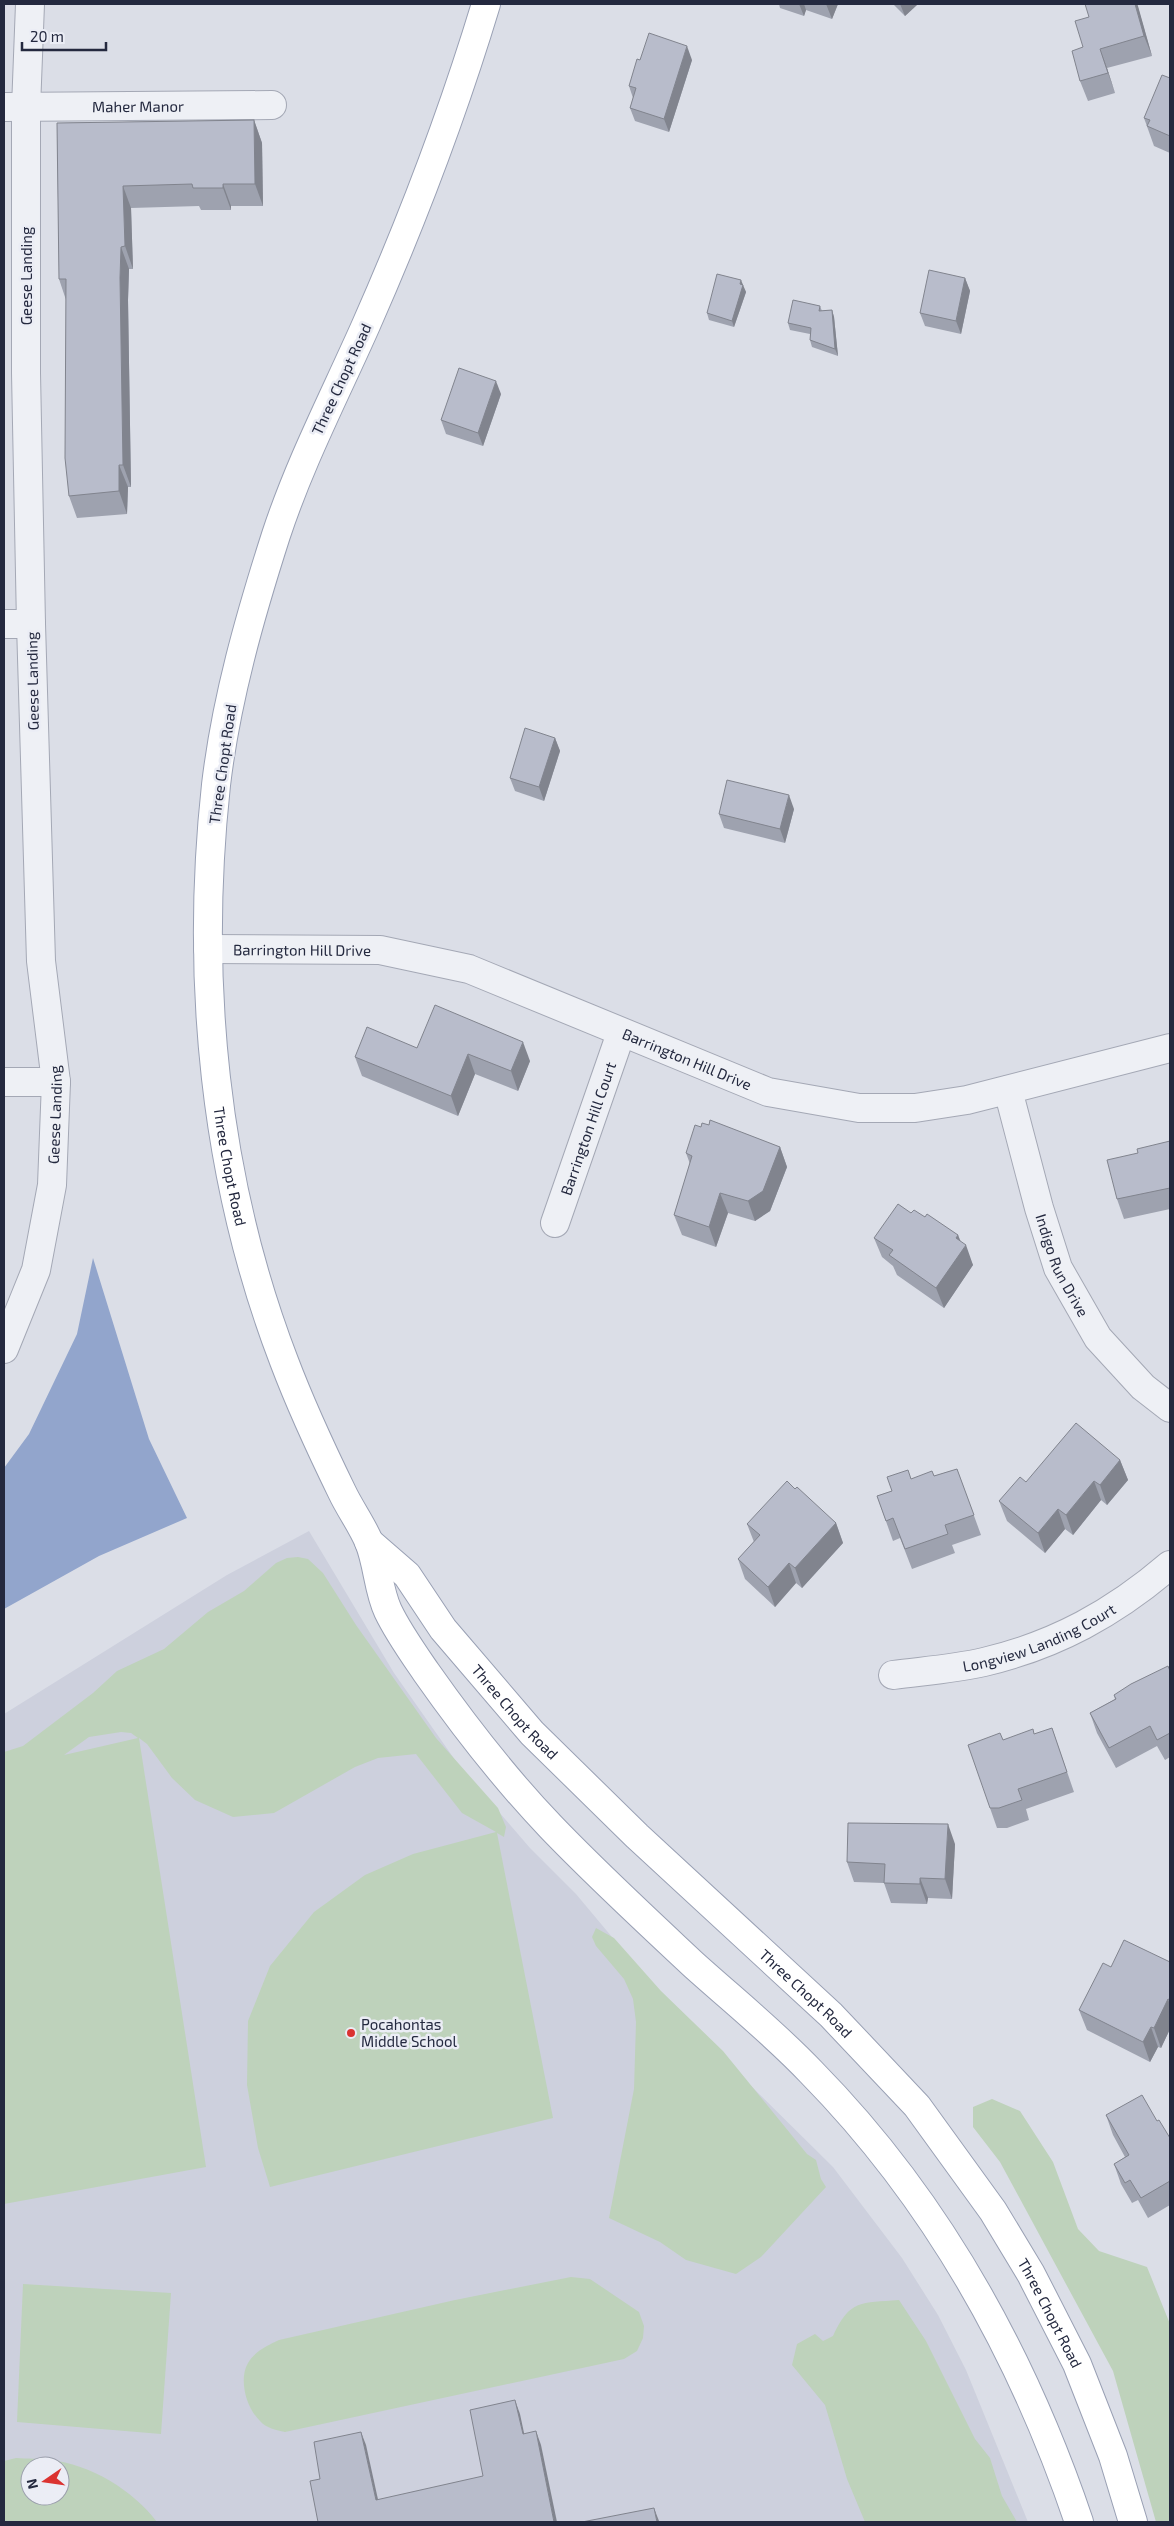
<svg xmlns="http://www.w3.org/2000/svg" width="1174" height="2526" font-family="'Exo 2',sans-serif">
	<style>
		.built { fill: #cdd0dd; fill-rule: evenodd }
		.green { fill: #bed2bb; fill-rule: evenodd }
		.water { fill: #92a5cc }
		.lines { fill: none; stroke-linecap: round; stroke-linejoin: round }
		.minor-casing { stroke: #a4a8b5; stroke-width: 30 }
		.major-casing { stroke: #99a0b4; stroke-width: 30 }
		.minor { stroke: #eef0f5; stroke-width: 28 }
		.major { stroke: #fff; stroke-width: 28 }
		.wall { fill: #9ea2af }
		.shaded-wall { fill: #81848e }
		.building { fill: #b8bccb; stroke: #81848e }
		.poi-dot { fill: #db3331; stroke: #ebedf5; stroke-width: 2 }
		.labels { text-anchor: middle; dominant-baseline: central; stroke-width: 5; stroke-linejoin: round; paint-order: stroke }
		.street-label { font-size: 15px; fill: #24293f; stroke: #ebedf5 }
		.poi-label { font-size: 15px; fill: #24293f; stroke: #ebedf5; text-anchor: start }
	</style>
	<rect width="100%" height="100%" fill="#dbdee7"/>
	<path class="built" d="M309 1531 394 1673 460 1767 530 1848 576 1894 668 2004 833 2167 902 2258 938 2315 966 2370 1028 2522H4V1714L227 1575ZM30 2466H60V2496H30Z"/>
	<g class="green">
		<path d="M298 1557 308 1559 323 1573 356 1625 436 1738 498 1808 506 1827 504 1837 497 1833 553 2118 270 2187 258 2148 247 2085 248 2021 270 1966 314 1912 365 1875 413 1854 496 1832 462 1813 416 1754 378 1758 355 1767 274 1813 233 1817 195 1800 172 1778 147 1744 139 1738 206 2167 4 2204V1752L23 1746 93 1693 117 1671 164 1649 208 1612 244 1591 276 1563 287 1558ZM121 1732 131 1733 138 1738 64 1755 89 1737Z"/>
		<polygon points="596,1928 614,1938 661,1991 723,2051 807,2154 816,2160 821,2179 826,2187 761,2257 736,2274 686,2260 660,2242 609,2218 634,2089 636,2022 633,1999 624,1979 596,1946 592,1937"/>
		<polygon points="992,2099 1020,2111 1053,2162 1078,2229 1099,2251 1147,2267 1170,2324 1170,2522 1156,2522 1113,2371 1000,2162 973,2127 973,2107"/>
		<path d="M571 2277 590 2279 639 2312 644 2326 643 2338 637 2351 624 2359 285 2432C276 2430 266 2428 260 2421 247 2409 238 2380 248 2363 254 2352 268 2345 279 2340L455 2300Z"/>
		<polygon points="23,2284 171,2293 161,2434 17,2422"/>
		<path d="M899 2300 926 2341 975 2439 990 2458 1002 2496 1017 2522H865L847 2479 825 2405 792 2365 797 2344 815 2334 823 2341 833 2336C850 2299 861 2303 899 2300Z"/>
		<path d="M16 2458C27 2459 39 2458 50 2460 90 2464 133 2490 157 2522H4V2461ZM30 2466H60V2496H30Z"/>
	</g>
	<polygon class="water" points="93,1258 149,1439 187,1518 99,1556 4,1609 4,1468 29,1434 77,1334"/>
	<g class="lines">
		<defs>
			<g id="minor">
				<path id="s1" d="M4 107 272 105"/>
				<polyline points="4,624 31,624"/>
				<path id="s2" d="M208 949 380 950 469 969 768 1092 859 1108H915L967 1100 1170 1048"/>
				<polyline points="4,1082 56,1082"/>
				<path id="s3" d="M1008 1090 1039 1208 1058 1268 1098 1338 1143 1387 1170 1408"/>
				<path id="s4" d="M555 1223 621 1033"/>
				<path id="s5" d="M4 1349 36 1270 52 1185 56 1082 41 961 31 624 26 373V108L30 4"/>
				<path id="s6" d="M893 1675C923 1671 954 1669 984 1662 1056 1645 1114 1613 1170 1565"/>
			</g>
			<g id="major">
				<path id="s7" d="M486 4C453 113 412 221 366 325 335 395 300 462 276 535 250 616 226 700 216 785 195 978 214 1179 284 1361 301 1406 321 1449 342 1492 350 1509 362 1525 369 1542 378 1564 378 1590 388 1611 398 1632 413 1653 426 1672 464 1726 505 1779 551 1827 597 1875 647 1921 695 1966 734 2001 775 2034 811 2072 936 2199 1022 2354 1079 2522"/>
				<path id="s8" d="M369 1542 407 1575 443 1629 532 1733 637 1836 831 2015 917 2106 993 2211 1031 2274 1077 2364 1113 2456 1133 2522"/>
			</g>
		</defs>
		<use href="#minor" class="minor-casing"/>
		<use href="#major" class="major-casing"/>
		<use href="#minor" class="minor"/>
		<use href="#major" class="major"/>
	</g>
	<g class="wall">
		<polygon points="779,4 838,4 832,19 806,10 804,16 780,8"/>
		<polygon points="893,4 918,4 905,16"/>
		<polygon points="1137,4 1152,56 1107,68 1115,93 1088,101 1080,81 1083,47"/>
		<polygon points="640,60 692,60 669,132 635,121 630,108 633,98 629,86"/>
		<polygon points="1170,78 1170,153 1154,146 1144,118"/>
		<polygon points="254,120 262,143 263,206 231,206 231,210 201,210 199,206 131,208 133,269 129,269 128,300 131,487 128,487 127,514 77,518 69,496 66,300 59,279 57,123"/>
		<polygon points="965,278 970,291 961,334 925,326 920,313"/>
		<polygon points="742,285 746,292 734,327 709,320 707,313"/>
		<polygon points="820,306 822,311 832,310 834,317 838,356 812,347 810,340 810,334 790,330 788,323"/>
		<polygon points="501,394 483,446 446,434 441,420"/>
		<polygon points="555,738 560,751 544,801 515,791 510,778"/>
		<polygon points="794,809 785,843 724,828 719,814"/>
		<polygon points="417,1048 530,1061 518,1091 475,1074 458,1116 362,1076 355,1057"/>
		<polygon points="701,1127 780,1147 787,1167 770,1211 755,1221 728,1213 716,1247 682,1235 674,1215 690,1164 686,1153"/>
		<polygon points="1170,1141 1170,1209 1124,1219 1117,1199 1138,1153"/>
		<polygon points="911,1213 925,1217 958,1235 961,1242 973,1265 944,1308 897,1275 893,1266 882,1257 874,1238"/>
		<polygon points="1120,1460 1128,1480 1107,1505 1101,1500 1073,1535 1065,1529 1045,1553 1007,1521 999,1501 1026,1482"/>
		<polygon points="957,1469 981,1535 952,1545 955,1553 912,1569 900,1538 893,1541 877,1496 892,1491 911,1479 934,1476"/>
		<polygon points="795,1489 836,1523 843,1543 802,1588 796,1583 775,1607 745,1579 738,1559 754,1542 747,1524"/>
		<polygon points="1170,1671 1170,1757 1165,1760 1157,1746 1116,1768 1097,1733 1090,1713 1115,1699 1114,1695"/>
		<polygon points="1052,1728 1074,1792 1026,1809 1029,1820 1007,1828 997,1828 990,1808 1003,1740 1035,1734"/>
		<polygon points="955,1844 952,1899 928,1898 927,1904 891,1903 884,1883 854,1882 847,1862"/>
		<polygon points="1170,1962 1170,2029 1161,2048 1158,2047 1150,2062 1087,2030 1079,2010 1111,1967"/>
		<polygon points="1106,2115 1157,2121 1170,2138 1170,2205 1148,2218 1138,2200 1132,2203 1121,2184 1114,2164 1125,2157 1113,2135"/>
	</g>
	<g class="shaded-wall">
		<polygon points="799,4 804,4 806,10 804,16"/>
		<polygon points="826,4 838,4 832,19"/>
		<polygon points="900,4 918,4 905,16"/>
		<polygon points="1135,4 1137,4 1138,6 1152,56 1144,36"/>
		<polygon points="687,46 692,60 669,132 664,119"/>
		<polygon points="1100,49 1107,68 1115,93 1108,73"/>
		<polygon points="254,120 262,143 263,206 255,184"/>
		<polygon points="223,184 231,206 231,210 223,188"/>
		<polygon points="123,186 131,208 133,269 125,246"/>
		<polygon points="121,247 129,269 128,300 131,487 123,465 120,278"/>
		<polygon points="965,278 970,291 961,334 956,321"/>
		<polygon points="741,280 746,292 734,327 732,321"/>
		<polygon points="832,310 834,317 838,356 835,349"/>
		<polygon points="496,381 501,394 483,446 478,433"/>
		<polygon points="119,465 128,487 127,514 119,491"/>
		<polygon points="555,738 560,751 544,801 539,787"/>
		<polygon points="789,795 794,809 785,843 780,829"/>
		<polygon points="523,1042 530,1061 518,1091 511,1071"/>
		<polygon points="468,1054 475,1074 458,1116 451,1096"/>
		<polygon points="780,1147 787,1167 770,1211 755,1221 748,1201"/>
		<polygon points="720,1193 728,1213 716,1247 709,1227"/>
		<polygon points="958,1235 963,1249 966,1245 973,1265 944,1308 936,1288 956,1238"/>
		<polygon points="1120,1460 1128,1480 1107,1505 1100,1485"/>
		<polygon points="1094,1481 1101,1500 1073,1535 1066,1515"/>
		<polygon points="1058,1509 1065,1529 1045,1553 1038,1533"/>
		<polygon points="836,1523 843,1543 802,1588 795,1568"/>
		<polygon points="789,1563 796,1583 775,1607 768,1587"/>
		<polygon points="948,1824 955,1844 952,1899 945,1879"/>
		<polygon points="920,1878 928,1898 927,1904 920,1884"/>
		<polygon points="1168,1999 1170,2005 1170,2029 1161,2048 1154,2028"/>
		<polygon points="1151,2027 1158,2047 1150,2062 1143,2042"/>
		<polygon points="515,2400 520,2414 527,2447 523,2434"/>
		<polygon points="536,2431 541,2445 557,2522 554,2522"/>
		<polygon points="361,2432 366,2445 381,2513 376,2500"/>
		<polygon points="654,2508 659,2521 659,2522 657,2522"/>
	</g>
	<g class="building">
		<polygon points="1085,4 1135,4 1144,36 1100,49 1108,73 1080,81 1072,51 1083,47 1075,21 1089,17"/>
		<polygon points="649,33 687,46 664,119 630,108 636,88 629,86 637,59 640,60"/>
		<polygon points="1162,75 1170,78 1170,136 1147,126 1150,120 1144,118"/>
		<polygon points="254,120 255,184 223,184 223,188 193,188 192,184 123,186 125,246 121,247 120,278 123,465 119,465 119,491 69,496 65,458 66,279 59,279 57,123"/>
		<polygon points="929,270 965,278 956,321 920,313"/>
		<polygon points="717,274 741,280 740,284 743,285 732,321 707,313"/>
		<polygon points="793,300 820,306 819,311 832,310 835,349 810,340 811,328 788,323"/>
		<polygon points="459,368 496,381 478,433 441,420"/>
		<polygon points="525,728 555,738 539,787 510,778"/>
		<polygon points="727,780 789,795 780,829 719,814"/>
		<polygon points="435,1005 523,1042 511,1071 468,1054 451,1096 355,1057 367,1027 417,1048"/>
		<polygon points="710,1120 780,1147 763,1191 748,1201 720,1193 709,1227 674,1215 692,1156 686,1153 695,1125 701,1127 702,1123 709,1125"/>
		<polygon points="1170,1141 1170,1188 1117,1199 1107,1160 1138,1153 1137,1149"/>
		<polygon points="898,1204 911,1213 914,1210 925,1217 927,1214 958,1235 956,1238 966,1245 936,1288 889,1255 893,1250 874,1238"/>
		<polygon points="1076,1423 1120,1460 1100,1485 1094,1481 1066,1515 1058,1509 1038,1533 999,1501 1020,1477 1026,1482"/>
		<polygon points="957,1469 974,1515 945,1525 948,1534 905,1549 893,1518 886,1521 877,1496 892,1491 887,1477 908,1470 911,1479 932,1471 934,1476"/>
		<polygon points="787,1481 795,1489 797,1487 836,1523 795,1568 789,1563 768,1587 738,1559 760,1535 747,1524"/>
		<polygon points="1168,1666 1170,1671 1170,1733 1157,1740 1150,1726 1109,1748 1090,1713 1116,1699 1114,1695 1131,1684"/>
		<polygon points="1052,1728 1067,1772 1018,1789 1022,1800 999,1808 990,1808 968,1745 1000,1733 1003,1740 1033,1729 1034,1734"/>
		<polygon points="848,1823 948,1824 945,1879 920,1878 920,1884 884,1883 885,1864 847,1862"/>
		<polygon points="1124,1940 1170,1962 1170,2000 1168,1999 1154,2028 1151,2027 1143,2042 1079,2010 1103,1963 1111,1967"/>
		<polygon points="1142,2095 1157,2121 1159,2120 1170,2138 1170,2181 1141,2198 1130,2180 1125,2183 1114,2164 1129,2155 1106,2115"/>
		<polygon points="515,2400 523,2434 536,2431 554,2522 318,2522 310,2481 320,2479 314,2442 361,2432 376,2500 483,2476 470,2410"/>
		<polygon points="654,2508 657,2522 582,2522"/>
	</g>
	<circle class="poi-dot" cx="351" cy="2033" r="5"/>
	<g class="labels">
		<g class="street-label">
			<text stroke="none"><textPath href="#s1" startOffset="134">Maher Manor</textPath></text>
			<text transform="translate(26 276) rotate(-90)">Geese Landing</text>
			<text transform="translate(341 379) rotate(-65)">Three Chopt Road</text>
			<text transform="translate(32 681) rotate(-91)">Geese Landing</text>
			<text transform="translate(222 764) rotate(-82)">Three Chopt Road</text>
			<text stroke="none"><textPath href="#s2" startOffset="94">Barrington Hill Drive</textPath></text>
			<text stroke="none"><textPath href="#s2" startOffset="499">Barrington Hill Drive</textPath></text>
			<text stroke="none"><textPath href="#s5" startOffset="242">Geese Landing</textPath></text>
			<text stroke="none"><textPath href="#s4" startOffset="100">Barrington Hill Court</textPath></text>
			<text stroke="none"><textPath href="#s7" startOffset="1212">Three Chopt Road</textPath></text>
			<text stroke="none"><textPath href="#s3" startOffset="184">Indigo Run Drive</textPath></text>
			<text stroke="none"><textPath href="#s6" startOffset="152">Longview Landing Court</textPath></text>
			<text stroke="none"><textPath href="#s8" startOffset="225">Three Chopt Road</textPath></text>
			<text stroke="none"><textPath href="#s8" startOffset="630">Three Chopt Road</textPath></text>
			<text stroke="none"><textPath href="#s8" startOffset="1035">Three Chopt Road</textPath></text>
		</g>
		<g class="poi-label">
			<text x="361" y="2024">Pocahontas<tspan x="361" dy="17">Middle School</tspan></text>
		</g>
	</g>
	<rect width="1174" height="2526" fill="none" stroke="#24293f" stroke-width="10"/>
	<g transform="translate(45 2481) rotate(257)"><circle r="24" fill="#ebedf5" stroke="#9b9fac"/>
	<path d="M0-4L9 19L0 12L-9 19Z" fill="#db3331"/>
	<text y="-8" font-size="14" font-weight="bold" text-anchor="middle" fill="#24293f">N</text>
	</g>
	<path d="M22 42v8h84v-8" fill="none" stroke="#24293f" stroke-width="2.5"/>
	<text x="30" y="42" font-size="15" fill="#24293f" stroke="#ebedf5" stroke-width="4" paint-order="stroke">20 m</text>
</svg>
